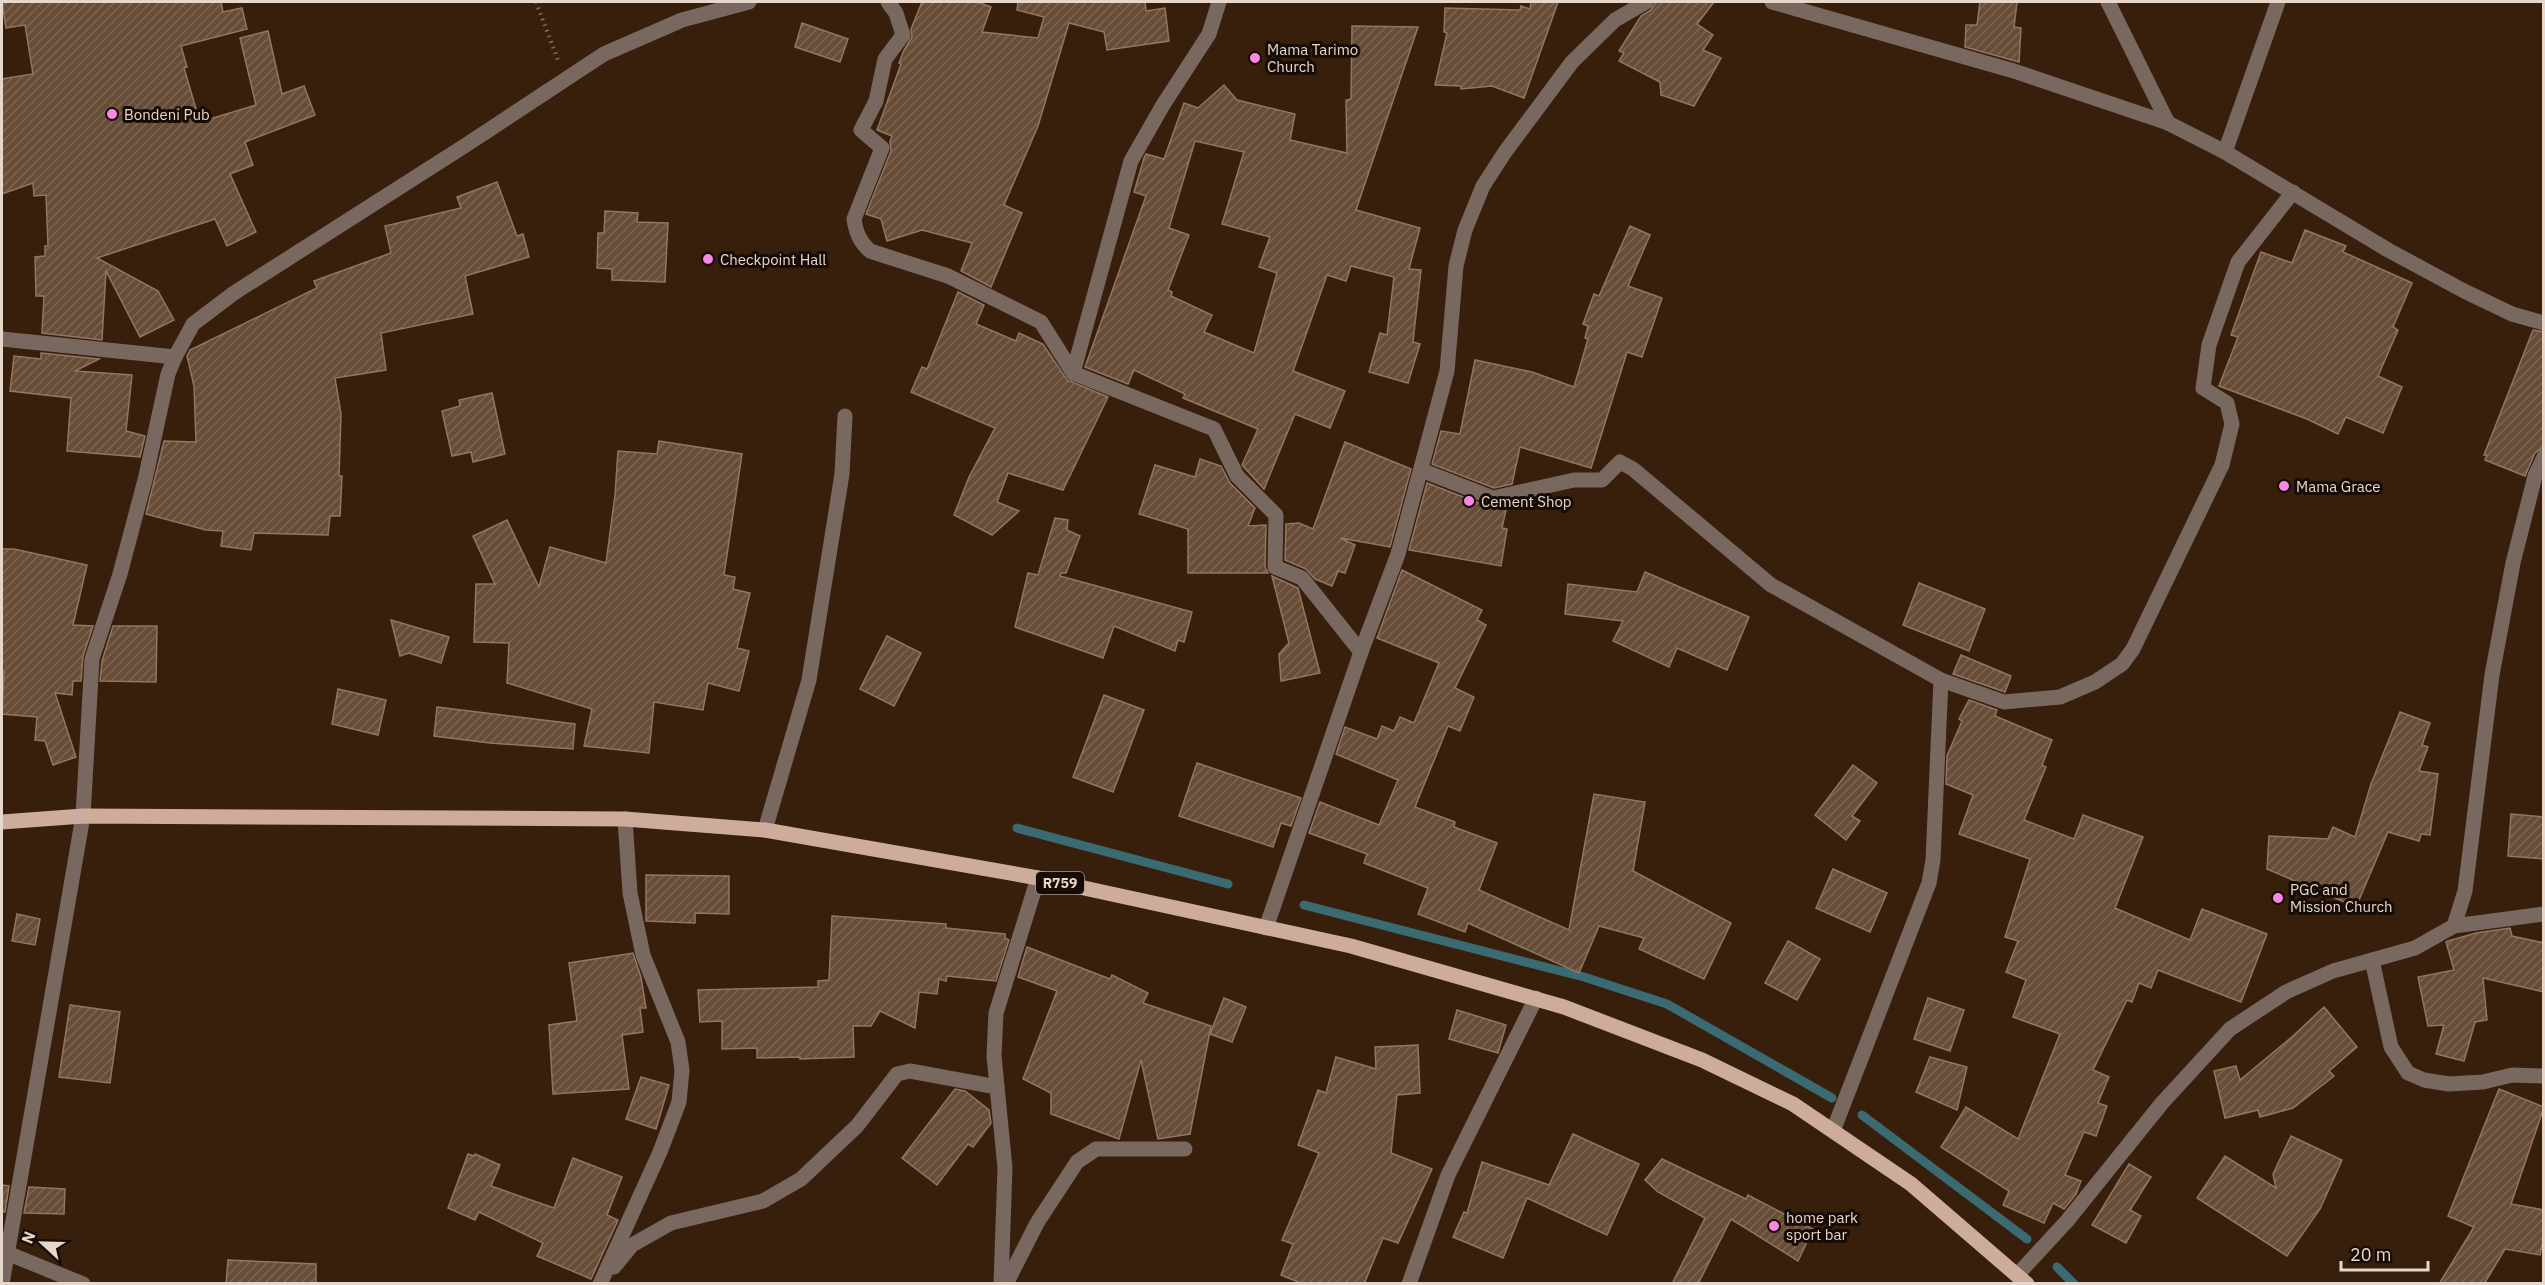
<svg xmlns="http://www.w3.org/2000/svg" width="2545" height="1285" font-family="'IBM Plex Sans',sans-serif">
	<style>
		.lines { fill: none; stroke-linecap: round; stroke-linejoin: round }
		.stream { stroke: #3a6b73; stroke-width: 9 }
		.building { fill: url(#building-hatch); stroke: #937660; stroke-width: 1.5; fill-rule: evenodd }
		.path { stroke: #816d5c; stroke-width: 4; stroke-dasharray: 1.5 4.5; stroke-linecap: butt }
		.minor { stroke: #796860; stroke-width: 15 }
		.major { stroke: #cdac9b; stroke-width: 15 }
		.poi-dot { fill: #fb87e5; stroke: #160c05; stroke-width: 2 }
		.labels { text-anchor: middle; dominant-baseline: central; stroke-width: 6; stroke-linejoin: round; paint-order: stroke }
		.shield { fill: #160c05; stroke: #a89a90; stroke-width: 1.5 }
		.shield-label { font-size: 14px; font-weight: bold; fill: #e7d7cb }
		.poi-label { font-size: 15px; fill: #e7d7cb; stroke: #160c05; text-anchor: start }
	</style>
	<defs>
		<pattern id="building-hatch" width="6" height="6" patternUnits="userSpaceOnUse" patternTransform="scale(1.5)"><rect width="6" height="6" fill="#674c37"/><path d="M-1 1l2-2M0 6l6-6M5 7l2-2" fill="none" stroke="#7d6553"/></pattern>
	</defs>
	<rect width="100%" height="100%" fill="#371f0b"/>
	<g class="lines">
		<g class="stream">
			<polyline points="1017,828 1228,884"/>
			<polyline points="1304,905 1584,977 1667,1004 1832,1098"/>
			<polyline points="1862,1115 2027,1239"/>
			<polyline points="2057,1267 2074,1284"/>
		</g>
	</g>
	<g class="building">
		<polygon points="2,2 221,2 223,12 242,8 247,29 181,46 187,67 184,68 199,119 210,116 210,119 256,105 240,38 268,31 282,94 304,86 315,115 245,142 253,165 230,174 256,232 227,246 215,219 97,258 158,291 174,320 140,337 106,271 102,340 42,333 44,296 36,296 35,257 45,256 45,246 48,246 46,195 34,196 33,183 2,194 2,79 33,74 25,25 6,28"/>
		<polygon points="922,2 977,2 991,7 982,32 1038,38 1044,17 1017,10 1018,2 1145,2 1146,11 1165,8 1169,41 1107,50 1104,32 1069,23 1038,126 1004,205 1022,213 991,287 961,271 972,243 922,230 887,241 881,219 866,214 891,151 890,142 892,136 877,130 901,64 899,63 904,50 912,37 911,29"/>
		<polygon points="1531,2 1558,2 1524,98 1492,86 1461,89 1461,86 1435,85 1447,33 1444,32 1445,8 1520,10 1521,6 1530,9"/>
		<polygon points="1656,2 1714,2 1697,24 1713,35 1703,50 1721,58 1694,106 1661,95 1660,82 1619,61 1624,53 1619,51 1641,16 1651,10"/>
		<polygon points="1980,2 2017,2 2014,27 2021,28 2019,62 1965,47 1966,25 1977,25"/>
		<polygon points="802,23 848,39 840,62 795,47"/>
		<path d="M1352 26 1418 27 1356 210 1420 228 1409 269 1421 270 1413 342 1420 344 1408 383 1369 372 1380 333 1387 335 1394 277 1351 266 1346 281 1327 275 1293 371 1345 391 1330 428 1295 414 1264 489 1242 465 1258 429 1183 398 1185 394 1134 370 1128 384 1085 367 1146 196 1134 192 1144 158 1146 154 1164 159 1184 103 1198 108 1224 85 1237 100 1295 114 1290 140 1347 153 1346 100 1351 99ZM1195 141 1244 152 1222 224 1270 237 1259 267 1277 273 1254 353 1204 332 1212 315 1171 296 1172 292 1168 290 1189 235 1169 228Z"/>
		<polygon points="497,182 517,236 523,234 529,257 465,276 473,314 381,333 386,370 335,378 341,414 339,476 342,476 340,516 330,516 328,535 254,533 251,550 221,546 223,531 206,530 146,514 164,441 196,442 194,386 187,356 190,350 317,288 314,281 391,253 385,226 461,208 457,197"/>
		<polygon points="605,211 638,213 637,222 668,223 665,282 612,280 612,269 597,268 598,233 604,233"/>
		<polygon points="1630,226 1650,235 1628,286 1662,298 1642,357 1627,352 1591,468 1520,447 1512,484 1494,488 1432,464 1441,431 1460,434 1475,360 1532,372 1574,387 1588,339 1585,338 1588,326 1583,324 1594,294 1599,296"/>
		<polygon points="2305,230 2346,246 2343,252 2412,283 2393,327 2398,330 2378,376 2402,387 2383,433 2346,417 2338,434 2307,419 2219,386 2238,337 2231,335 2261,252 2292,263"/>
		<polygon points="958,292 984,305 976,324 1016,341 1019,333 1043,344 1067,380 1108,397 1063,490 1008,473 997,502 1019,511 992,535 954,515 969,477 995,428 911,392 922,367 927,369"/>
		<polygon points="2533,330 2544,332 2544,447 2535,453 2525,476 2485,460 2487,455 2484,455"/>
		<polygon points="41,353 99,359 75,371 132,375 126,431 145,436 140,457 67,451 71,398 10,391 14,356 41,359"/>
		<polygon points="492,393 505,454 473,462 471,452 452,456 442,411 460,406 459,400"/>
		<polygon points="659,441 742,454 724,575 735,577 733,589 750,593 737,648 749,651 739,691 708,683 703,710 654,702 649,753 584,746 592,709 507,683 509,643 474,642 476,584 495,584 473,536 507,520 539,587 550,547 606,563 615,495 618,451 657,454"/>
		<polygon points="1345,442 1411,469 1390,547 1340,538 1355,545 1345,573 1338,571 1332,586 1315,579 1306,569 1285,560 1286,524 1299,523 1313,529"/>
		<polygon points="1200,459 1221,466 1230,483 1255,508 1248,526 1266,525 1265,567 1268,573 1188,573 1188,529 1139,514 1155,465 1195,477"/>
		<polygon points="1427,483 1489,507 1507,505 1502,528 1507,529 1501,566 1409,550"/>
		<polygon points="1055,518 1068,520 1067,530 1080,536 1066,573 1061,573 1060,576 1192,612 1184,642 1178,640 1175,651 1114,626 1103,658 1015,627 1028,573 1038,575"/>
		<polygon points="2,549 14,549 87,565 73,625 93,626 83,656 81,681 73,681 72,695 55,693 76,757 53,765 45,741 35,740 37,717 2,714 4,671 2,671"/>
		<polygon points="1402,570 1482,610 1477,620 1486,625 1455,688 1474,697 1460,731 1448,726 1415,807 1455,822 1454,827 1497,843 1479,890 1569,930 1594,794 1645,802 1633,871 1731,923 1704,979 1639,949 1644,938 1599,926 1579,973 1468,923 1465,932 1418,914 1428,888 1364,863 1367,854 1309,833 1320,802 1379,825 1398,780 1336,754 1345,727 1377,739 1382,726 1394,731 1400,717 1414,723 1439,663 1377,638"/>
		<polygon points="1645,572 1749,617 1727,670 1677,648 1669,667 1613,641 1623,621 1565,614 1568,584 1637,592"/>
		<polygon points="1272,576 1298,588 1320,673 1281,681 1279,654 1289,643"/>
		<polygon points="1919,583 1985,609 1969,651 1903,625"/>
		<polygon points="391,620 449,637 441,663 409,653 400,656"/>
		<polygon points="113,626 157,626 156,682 100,681 102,661"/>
		<polygon points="887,636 921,653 894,706 860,689"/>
		<polygon points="1961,655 2011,676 2005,692 1953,674"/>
		<polygon points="338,689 386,700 378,735 332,724"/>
		<polygon points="1104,695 1144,710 1113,792 1073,777"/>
		<polygon points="1969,700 1997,710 1995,716 2052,740 2042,765 2046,767 2024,820 2074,839 2083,815 2143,837 2115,908 2190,940 2202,909 2267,934 2241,1002 2158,970 2151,988 2139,983 2132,1002 2127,1000 2093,1070 2109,1077 2098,1103 2107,1106 2096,1136 2084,1132 2065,1175 2081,1181 2076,1194 2064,1209 2053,1203 2044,1223 2003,1205 2009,1191 1941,1147 1966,1107 2018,1139 2060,1034 2013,1017 2026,980 2006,972 2018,941 2005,937 2030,859 1959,834 1973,795 1946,784 1947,756 1962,721 1959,719"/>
		<polygon points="437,707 575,724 573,749 490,743 434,736"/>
		<polygon points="2400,712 2430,723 2422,745 2428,747 2419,771 2438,774 2430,835 2421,834 2419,841 2388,832 2356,907 2267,869 2269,836 2328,839 2333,827 2355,837 2371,784"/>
		<polygon points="1197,763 1301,798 1291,826 1281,823 1273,847 1179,816"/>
		<polygon points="1853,765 1877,783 1852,816 1860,821 1846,840 1815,815"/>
		<polygon points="2511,814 2544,817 2544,859 2508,856"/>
		<polygon points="1833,869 1887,893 1870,932 1816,908"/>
		<polygon points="646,875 729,876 729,914 695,913 695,923 646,921"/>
		<polygon points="17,914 40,919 35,945 12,941"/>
		<polygon points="832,916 946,924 946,928 1005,934 1005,938 1009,940 996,981 947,976 946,981 939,979 937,994 919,992 915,1028 880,1011 871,1026 853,1026 854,1057 800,1059 800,1057 757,1058 757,1048 722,1049 722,1021 700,1022 698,990 818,987 818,981 829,980"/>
		<polygon points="2510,928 2512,936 2544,943 2544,992 2483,978 2487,1020 2475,1022 2464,1061 2436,1054 2444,1025 2428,1026 2418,977 2454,970 2446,942 2448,941 2476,933"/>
		<polygon points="1788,941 1820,959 1797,1000 1765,983"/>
		<polygon points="1027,947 1110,979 1112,975 1148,993 1143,1003 1211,1026 1190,1134 1158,1139 1141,1060 1119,1139 1051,1114 1051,1093 1023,1079 1057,991 1018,977"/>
		<polygon points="633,953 641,977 646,1008 640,1008 643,1032 622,1035 629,1089 553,1094 549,1025 577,1021 569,963"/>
		<polygon points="1224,998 1246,1007 1232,1042 1210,1034"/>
		<polygon points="1928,998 1964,1010 1950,1051 1914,1039"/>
		<polygon points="70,1005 120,1012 110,1083 59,1077"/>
		<polygon points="2324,1007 2357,1047 2329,1071 2334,1076 2293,1108 2260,1117 2258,1110 2225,1118 2214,1071 2236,1066 2240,1080 2293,1036"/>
		<polygon points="1457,1010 1506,1025 1498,1053 1449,1039"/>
		<polygon points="1418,1045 1420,1093 1397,1095 1391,1153 1432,1169 1398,1243 1383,1238 1364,1284 1303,1284 1281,1275 1293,1244 1282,1240 1319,1153 1298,1145 1318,1090 1326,1093 1336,1057 1376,1069 1375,1047"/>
		<polygon points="1930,1057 1967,1067 1957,1110 1916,1092"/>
		<polygon points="641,1077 669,1085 656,1129 626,1119"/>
		<polygon points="955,1089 965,1091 989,1110 991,1123 973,1147 968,1144 937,1185 902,1158"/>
		<polygon points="2499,1089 2544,1107 2511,1204 2544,1210 2544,1236 2540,1255 2505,1249 2484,1284 2439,1284 2474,1227 2448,1216"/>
		<polygon points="1573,1134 1639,1164 1607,1235 1527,1198 1503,1258 1453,1237 1464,1212 1467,1213 1482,1162 1549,1185"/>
		<polygon points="2291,1136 2342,1160 2320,1209 2287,1256 2197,1198 2225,1156 2276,1188 2273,1174"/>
		<polygon points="468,1154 474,1156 475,1154 500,1165 491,1186 554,1208 573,1158 622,1177 607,1215 618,1220 591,1279 537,1256 543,1243 479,1212 475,1220 448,1208"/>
		<polygon points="1662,1159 1746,1199 1748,1195 1813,1229 1798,1261 1731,1219 1698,1284 1672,1284 1705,1218 1658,1192 1645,1180"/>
		<polygon points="2129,1164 2151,1177 2130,1210 2141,1216 2126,1243 2092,1225"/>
		<polygon points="2,1185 9,1186 5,1212 2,1212"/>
		<polygon points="29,1187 65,1189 64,1214 24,1213"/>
		<polygon points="228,1260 316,1264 316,1284 226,1284"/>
	</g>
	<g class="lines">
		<polyline class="path" points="536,2 558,60"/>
		<g class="minor">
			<path d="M888 2 896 13 903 35 885 59 876 101 861 130 882 148 854 219C856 233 860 242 870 251L948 276 1041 322 1073 373 1214 429 1237 476 1276 515 1275 567 1302 578 1361 652"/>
			<polyline points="1772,2 2014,71 2168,123 2225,152 2388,250 2464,291 2512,314 2544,323"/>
			<polyline points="2108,2 2168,123"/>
			<polyline points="2225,152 2278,2"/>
			<polyline points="2,339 175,357"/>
			<polyline points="1073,373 1131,161 1163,105 1209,34 1219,2"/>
			<polyline points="1421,470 1493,498 1574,480 1602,480 1620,462 1633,469 1771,585 1941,680 2004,702 2060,697 2095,682 2122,664 2133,649 2222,465 2232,424 2227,403 2203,388 2209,345 2238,262 2293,192"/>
			<polyline points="765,830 809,680 842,474 845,416"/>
			<polyline points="2454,926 2544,914"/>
			<polyline points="1266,928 1361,652 1398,554 1447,371 1456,266 1465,230 1483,186 1505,152 1572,62 1615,20 1646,2"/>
			<polyline points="2372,960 2391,1047 2408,1073 2424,1080 2449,1084 2483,1082 2512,1075 2544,1076"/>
			<polyline points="1833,1131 1929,883 1933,860 1941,680"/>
			<polyline points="7,1253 83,1284"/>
			<polyline points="614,1267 632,1245 671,1223 763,1201 801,1179 857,1126 897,1074 910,1071 997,1087"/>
			<polyline points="2018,1274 2067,1221 2162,1103 2230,1029 2286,992 2333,971 2415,948 2454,926 2465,891 2492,675 2513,563 2535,476 2544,457"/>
			<polyline points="2,1284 83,816 92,659 120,574 145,480 168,374 175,357 193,324 234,293 466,145 604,54 682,20 749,2"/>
			<polyline points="600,1284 660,1152 679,1102 682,1070 678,1042 643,955 630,893 625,819"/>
			<polyline points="1001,1284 1005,1168 994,1056 996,1013 1038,878"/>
			<polyline points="1006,1284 1037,1223 1077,1162 1096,1149 1185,1149"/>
			<polyline points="1409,1284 1448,1175 1536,998"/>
		</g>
		<polyline class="major" points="2,822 83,816 625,819 765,830 1038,878 1351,946 1564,1007 1702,1060 1793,1104 1911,1184 2027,1284"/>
	</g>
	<g class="poi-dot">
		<circle cx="1255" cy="58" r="6"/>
		<circle cx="112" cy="114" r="6"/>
		<circle cx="708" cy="259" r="6"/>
		<circle cx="2284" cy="486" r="6"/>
		<circle cx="1469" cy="501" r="6"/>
		<circle cx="2278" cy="898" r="6"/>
		<circle cx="1774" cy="1226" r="6"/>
	</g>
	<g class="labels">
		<rect class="shield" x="1036" y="872" width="48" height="22" rx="4.5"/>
		<g class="shield-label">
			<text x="1060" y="883">R759</text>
		</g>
		<g class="poi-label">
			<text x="1267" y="49">Mama Tarimo<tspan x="1267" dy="17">Church</tspan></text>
			<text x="124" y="114">Bondeni Pub</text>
			<text x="720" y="259">Checkpoint Hall</text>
			<text x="2296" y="486">Mama Grace</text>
			<text x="1481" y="501">Cement Shop</text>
			<text x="2290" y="889">PGC and<tspan x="2290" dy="17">Mission Church</tspan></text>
			<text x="1786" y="1217">home park<tspan x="1786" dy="17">sport bar</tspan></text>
		</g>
	</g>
	<rect width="2545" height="1285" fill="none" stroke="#e7d7cb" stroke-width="6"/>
	<g transform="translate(42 1243) rotate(292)" stroke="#160c05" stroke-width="4.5" paint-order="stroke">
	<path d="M0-4.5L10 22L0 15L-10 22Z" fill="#e7d7cb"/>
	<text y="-9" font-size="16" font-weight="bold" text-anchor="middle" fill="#e7d7cb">N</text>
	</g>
	<path d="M2341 1261v9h87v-9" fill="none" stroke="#e7d7cb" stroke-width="3"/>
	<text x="2350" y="1261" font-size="18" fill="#e7d7cb" stroke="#160c05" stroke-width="4.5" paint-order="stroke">20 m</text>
</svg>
